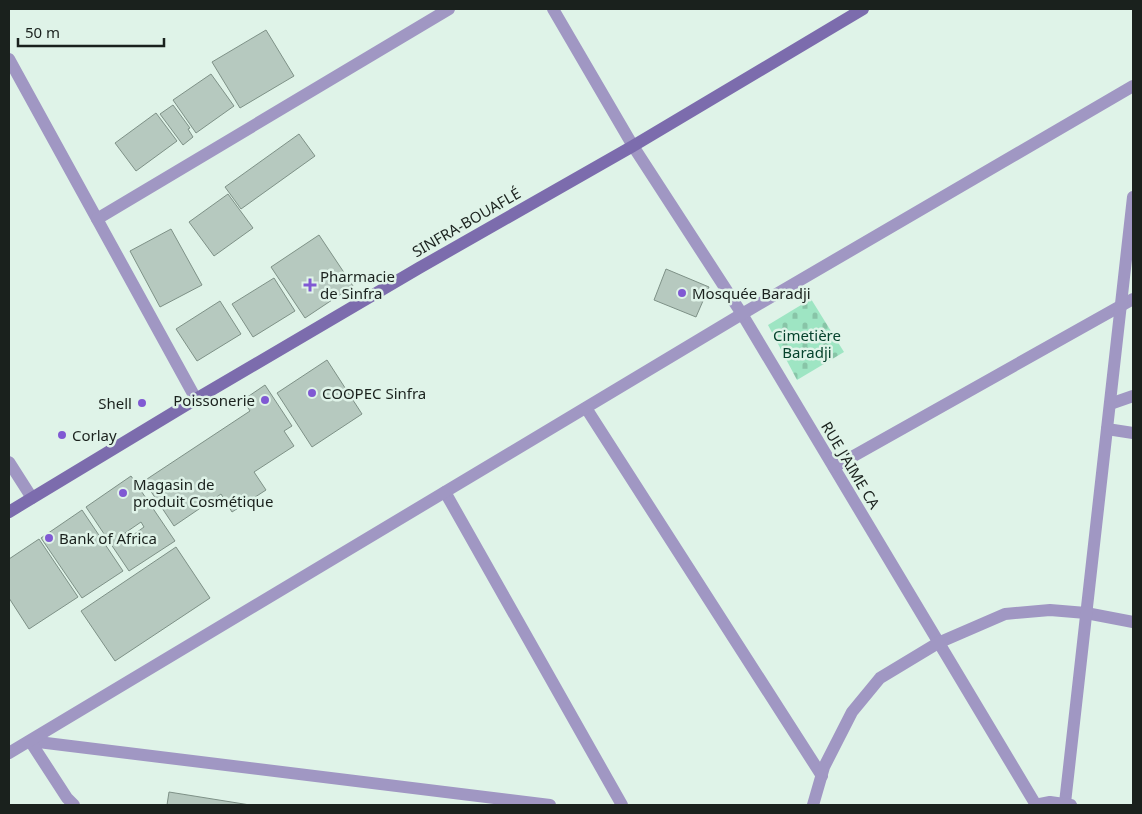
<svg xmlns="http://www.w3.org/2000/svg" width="1142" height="814" font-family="'Noto Sans',sans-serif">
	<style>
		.cemetery { fill: url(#cemetery-stones) }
		.building { fill: #b6c9bf; stroke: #7e9187; fill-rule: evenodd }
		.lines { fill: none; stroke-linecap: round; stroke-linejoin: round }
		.minor { stroke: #a097c3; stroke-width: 12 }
		.tertiary { stroke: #a097c3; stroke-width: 12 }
		.secondary { stroke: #7c6cad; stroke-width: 12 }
		.poi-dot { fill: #8059d3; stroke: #dff3e8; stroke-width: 2 }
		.labels { text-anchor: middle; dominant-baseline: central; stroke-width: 5; stroke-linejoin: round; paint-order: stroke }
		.street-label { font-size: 15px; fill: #1a211d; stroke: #dff3e8 }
		.poi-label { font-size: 15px; fill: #1a211d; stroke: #dff3e8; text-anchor: start }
		.park-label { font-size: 15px; fill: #06432d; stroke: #dff3e8 }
	</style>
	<defs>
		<pattern id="cemetery-stones" width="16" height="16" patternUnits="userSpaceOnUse" patternTransform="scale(1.25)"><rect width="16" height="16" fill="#9ee5c3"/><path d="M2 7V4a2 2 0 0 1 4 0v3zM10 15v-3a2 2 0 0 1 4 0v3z" fill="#88c4a7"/></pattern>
	</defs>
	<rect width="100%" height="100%" fill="#dff3e8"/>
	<polygon class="cemetery" points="811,299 844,352 797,380 768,325"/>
	<g class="building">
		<polygon points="266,30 294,76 240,108 212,62"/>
		<polygon points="211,74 234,106 196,133 173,100"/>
		<polygon points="173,105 190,128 188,129 193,137 183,145 160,114"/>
		<polygon points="156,113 177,141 136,171 115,143"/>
		<polygon points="299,134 315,156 241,209 225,187"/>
		<polygon points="228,194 253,228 214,256 189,222"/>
		<polygon points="171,229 202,285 160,307 130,251"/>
		<polygon points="319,235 353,286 305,318 271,267"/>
		<polygon points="666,269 709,287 696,317 654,300"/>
		<polygon points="274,278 295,311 253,337 232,304"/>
		<polygon points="220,301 241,334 197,361 176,329"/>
		<polygon points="327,360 362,414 312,447 277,393"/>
		<polygon points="265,385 292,426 284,431 294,446 254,472 266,490 232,512 221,494 174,526 144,481 250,411 243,400"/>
		<path d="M131 476 175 541 129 571 86 507ZM141 522 144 527 129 538 125 533Z"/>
		<polygon points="82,510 123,571 82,598 41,538"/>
		<polygon points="39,539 78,597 29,629 9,598 9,559"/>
		<polygon points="176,547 210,598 115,661 81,611"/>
		<polygon points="169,792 250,805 167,805"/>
	</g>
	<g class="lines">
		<g class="minor">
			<polyline points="553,9 633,146 742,314 1036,805"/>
			<polyline points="9,59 196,399"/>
			<polyline points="97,219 449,9"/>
			<polyline points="1110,404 1133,396"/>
			<polyline points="586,408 822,776"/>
			<polyline points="1107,429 1133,433"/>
			<polyline points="9,462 32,498"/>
			<polyline points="834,467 1133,299"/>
			<polyline points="445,492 622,805"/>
			<polyline points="30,741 550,805"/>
			<polyline points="30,741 67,798 74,805"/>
			<polyline points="9,753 742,314 1133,86"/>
			<polyline points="813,805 824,767 852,712 880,678 938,643 1005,614 1050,610 1086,613 1133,622"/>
		</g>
		<g class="tertiary">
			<polyline points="1065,803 1133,197"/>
			<polyline points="1035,805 1050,802 1071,805"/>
		</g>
		<polyline class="secondary" points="9,512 196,399 419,268 633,146 863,9"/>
	</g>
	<g class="poi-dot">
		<path d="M307.5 277.5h5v5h5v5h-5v5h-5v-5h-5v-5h5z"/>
		<circle cx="682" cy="293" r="5"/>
		<circle cx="312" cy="393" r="5"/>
		<circle cx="265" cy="400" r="5"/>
		<circle cx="142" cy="403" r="5"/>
		<circle cx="62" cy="435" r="5"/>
		<circle cx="123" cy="493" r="5"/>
		<circle cx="49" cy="538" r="5"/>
	</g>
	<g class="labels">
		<g class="street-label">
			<text transform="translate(466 222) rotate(-30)">SINFRA-BOUAFLÉ</text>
			<text transform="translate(851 465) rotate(59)">RUE J'AIME CA</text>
		</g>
		<g class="poi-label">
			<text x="320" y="276">Pharmacie<tspan x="320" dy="17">de Sinfra</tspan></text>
			<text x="692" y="293">Mosquée Baradji</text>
			<text x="322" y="393">COOPEC Sinfra</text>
			<text x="255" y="400" text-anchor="end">Poissonerie</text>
			<text x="132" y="403" text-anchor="end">Shell</text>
			<text x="72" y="435">Corlay</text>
			<text x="133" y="484">Magasin de<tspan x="133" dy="17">produit Cosmétique</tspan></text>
			<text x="59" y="538">Bank of Africa</text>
		</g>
		<g class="park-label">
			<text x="807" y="335">Cimetière<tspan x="807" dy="17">Baradji</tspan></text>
		</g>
	</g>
	<rect width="1142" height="814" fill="none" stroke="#1a211d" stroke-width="20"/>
	<path d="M18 38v8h146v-8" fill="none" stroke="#1a211d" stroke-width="2.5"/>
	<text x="25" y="38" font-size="15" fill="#1a211d" stroke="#dff3e8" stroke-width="4" paint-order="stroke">50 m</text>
</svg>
